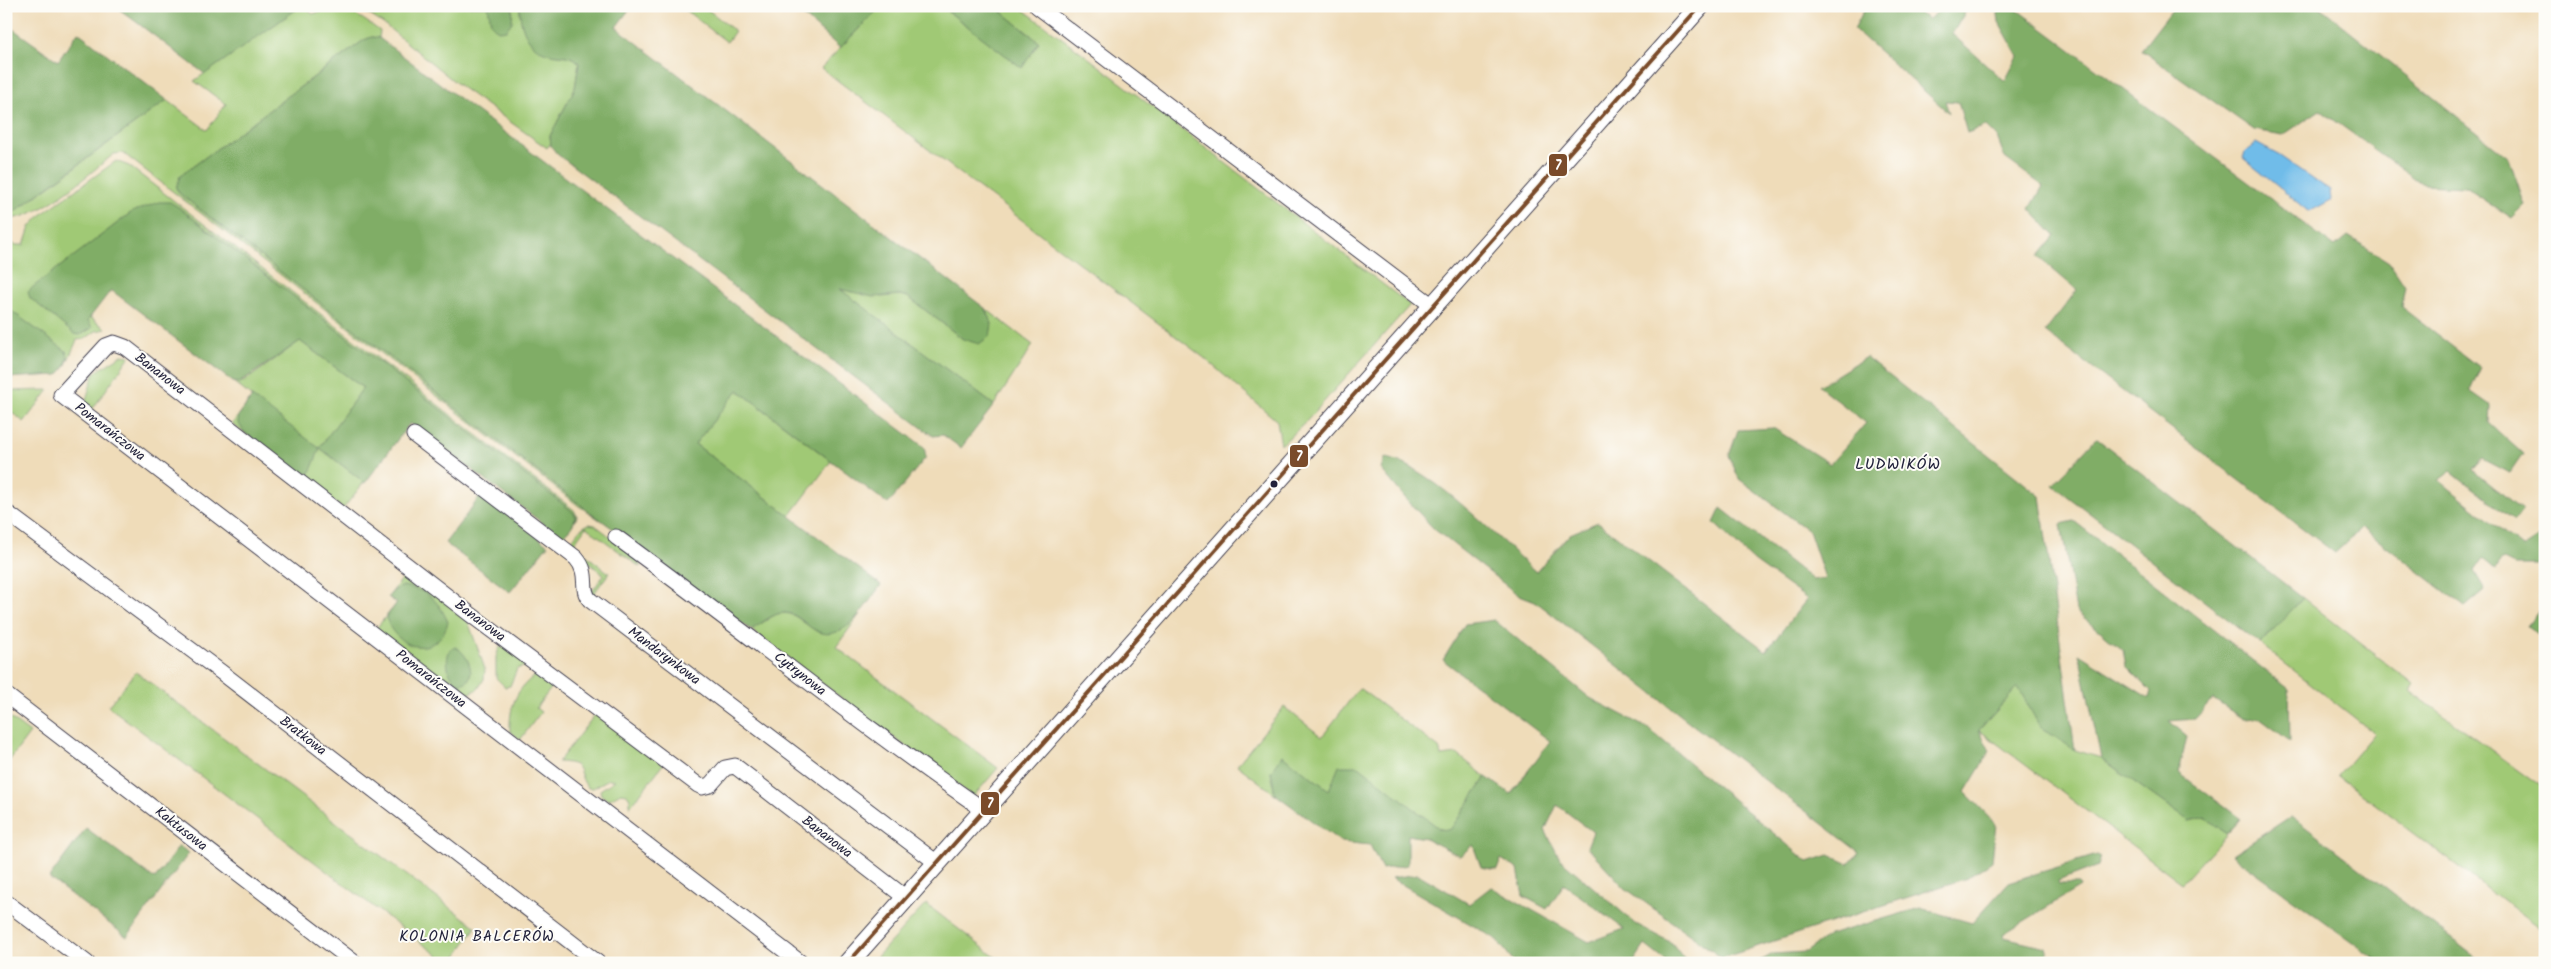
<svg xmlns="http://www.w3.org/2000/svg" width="2551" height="969" font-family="Kalam,sans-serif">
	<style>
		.green { fill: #a0c975; stroke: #617658 }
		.forest { fill: #80ad66; stroke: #516850 }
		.water { fill: #70bce9; stroke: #496f92 }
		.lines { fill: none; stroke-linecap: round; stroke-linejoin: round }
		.minor-casing { stroke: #413e4e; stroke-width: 17 }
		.tertiary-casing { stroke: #413e4e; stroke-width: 21 }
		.minor { stroke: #fff; stroke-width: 15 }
		.tertiary { stroke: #fff; stroke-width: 19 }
		.bus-1-casing { stroke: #fdfcf7; stroke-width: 8 }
		.bus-1 { stroke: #7a4b2a; stroke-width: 4 }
		.bus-dot { fill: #22223b; stroke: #fdfcf7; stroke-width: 2 }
		.labels { text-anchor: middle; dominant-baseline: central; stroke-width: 4; stroke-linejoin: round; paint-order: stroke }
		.street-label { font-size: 14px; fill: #22223b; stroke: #fdfcf7 }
		.neighbourhood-label { font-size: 15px; letter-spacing: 1px; fill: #22223b; stroke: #fdfcf7 }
		.quarter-label { font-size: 16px; letter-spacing: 1px; fill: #22223b; stroke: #fdfcf7 }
		.line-badge { stroke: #fdfcf7; stroke-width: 2 }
		.badge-label { font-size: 14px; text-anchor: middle; font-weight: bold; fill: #fff }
	</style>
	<rect width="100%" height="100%" fill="#fdfcf7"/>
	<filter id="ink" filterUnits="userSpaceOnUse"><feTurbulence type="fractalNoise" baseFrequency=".02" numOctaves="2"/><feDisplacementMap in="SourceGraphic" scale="10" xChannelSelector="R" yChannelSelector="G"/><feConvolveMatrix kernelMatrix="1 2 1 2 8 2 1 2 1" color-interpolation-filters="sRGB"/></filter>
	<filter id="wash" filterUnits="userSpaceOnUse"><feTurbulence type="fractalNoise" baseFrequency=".0096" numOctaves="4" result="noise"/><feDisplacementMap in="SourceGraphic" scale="20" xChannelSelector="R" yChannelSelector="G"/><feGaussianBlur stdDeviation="1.12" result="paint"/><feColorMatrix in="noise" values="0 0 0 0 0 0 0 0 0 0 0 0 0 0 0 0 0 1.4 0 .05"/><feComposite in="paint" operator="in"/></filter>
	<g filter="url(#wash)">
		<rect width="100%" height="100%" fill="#efdcb9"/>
		<g class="green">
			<path d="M301 6H312L309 11 313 14C343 2 356 14 380 31L379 38 372 37 364 40 180 176 176 188 180 194 600 520 579 506 123 153 114 154C88 174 40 220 6 219V209L13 213 167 100 207 130 226 104 194 81Z"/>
			<path d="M356 6H520C519 26 529 49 550 53 561 56 571 54 579 63L575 88 550 136 551 143 547 148 461 87 385 25Z"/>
			<polygon points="680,6 703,6 735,31 727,42"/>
			<polygon points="881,6 941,6 1022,67 1039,42 995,6 1018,6 1081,52 1410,305 1305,423 1281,445 1277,421 1203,357 821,68"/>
			<polygon points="116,161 129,166 574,510 577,516 575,522 575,515 572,511 178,207 132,212 29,292 88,320 90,317 106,329 96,331 85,339 77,340 65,367 68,357 6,307 6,241 16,245 24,245 30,227 42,214"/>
			<polygon points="839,289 882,297 900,295 908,297 963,339 992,324 986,309 1033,345 994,405"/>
			<polygon points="300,341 363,388 320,448 364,482 343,509 232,424 252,397 233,382 239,383 245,381"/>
			<polygon points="122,355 130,356 89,414 85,403 94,373"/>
			<polygon points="49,390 24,422 6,408 6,391"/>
			<polygon points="738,390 831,461 790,516 695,444"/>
			<path d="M589 524 595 525 633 554 640 564V567L586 527 573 545 609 573 592 596V591L604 575 571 548C571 538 579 528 589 524Z"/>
			<polygon points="409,570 468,621 485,669 484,679 478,689 468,694 458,692 373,632 397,603 388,597"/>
			<polygon points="2303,598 2414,685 2410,691 2545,789 2545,932 2338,776 2374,733 2260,644"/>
			<polygon points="786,613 795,616 816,631 848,626 860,614 836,647 998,768 973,797 751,630 776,614"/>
			<polygon points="503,646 529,665 517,669 510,686 505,687 496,678 496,657 499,648"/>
			<polygon points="136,672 476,927 455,959 459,963 448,963 108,706"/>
			<path d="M536 675H545L556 682 536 708 541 712 520 740 510 731C509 708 516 688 536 675Z"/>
			<polygon points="2018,686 2075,750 2101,758 2189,821 2205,817 2227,834 2182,883 1979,730"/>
			<polygon points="1359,688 1439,748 1441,756 1457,754 1486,777 1450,831 1440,829 1271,772 1275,794 1237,765 1284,707 1322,737"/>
			<path d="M597 712 664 763 630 807V799L627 794 621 793 608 800 601 795 600 790 615 780 609 779 593 788H588C575 772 587 763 558 762Z"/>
			<polygon points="6,715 30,733 6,765"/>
			<polygon points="926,904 1003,963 871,963"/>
		</g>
		<g class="forest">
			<polygon points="115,6 301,6 205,74"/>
			<polygon points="488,6 513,6 512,22 506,30 498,31 491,24"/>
			<path d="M520 6H632L616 27 986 309 992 324 990 336 979 344 963 339 908 297 900 295 873 297 840 289 994 405 961 448 943 435 933 436 557 154 551 146 550 136 575 88 579 63C571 54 561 56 550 54 528 49 519 26 520 6Z"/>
			<polygon points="792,6 881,6 840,48"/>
			<polygon points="941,6 995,6 1039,42 1022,68"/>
			<polygon points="1866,6 1906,6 1929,19 1944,6 1969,6 1952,34 2005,81 2018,56 1999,22 1997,6 2012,6 2335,247 2348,236 2389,262 2405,286 2401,307 2480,368 2470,391 2490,405 2489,423 2523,454 2510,473 2483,459 2473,470 2522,510 2514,521 2451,471 2439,480 2522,548 2545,533 2544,565 2514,565 2502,559 2496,569 2483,558 2474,571 2485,590 2465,607 2362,528 2335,553 2045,332 2077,290 2038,257 2055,236 2030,209 2043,186 2005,158 1997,137 1986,126 1967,133 1958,102 1945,101 1949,113 1854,29"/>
			<polygon points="2175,6 2319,6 2509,158 2525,205 2512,218 2465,187 2424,185 2320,110 2283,135 2254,130 2141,50"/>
			<polygon points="6,24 58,61 78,32 167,100 12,213 6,209"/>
			<path d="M372 37 379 38 924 447 926 457 888 504 738 390 695 444 881 585C868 602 843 647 815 630 805 625 797 613 785 613 774 612 761 624 751 630L586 509 180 194 176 188 180 176 364 40Z"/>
			<path d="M159 202H170L178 207 572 511 575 515C575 524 570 530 563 535L557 534 410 423 365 483 320 448 310 473 301 474 244 432 238 422 239 415 252 397 319 448 363 388 300 341 239 383 233 382 111 290 88 320 92 328 80 335 74 334 30 298 28 292 33 287 132 212Z"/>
			<polygon points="6,307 66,351 68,357 65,367 58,375 6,378"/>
			<path d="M1866 357 2040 496 2075 750 2040 727 2018 687 1979 730 1990 751 1965 792 1996 824 1992 861 1967 878 1722 958 1625 888 1587 847 1593 832 1557 805 1545 830 1560 859 1636 924 1672 943 1687 963H1668L1645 945 1633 963H1515L1496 939 1391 878 1418 874 1469 904 1491 887 1589 942 1624 929 1564 884 1547 909 1523 896 1518 869 1501 859 1497 870 1481 867 1473 845 1460 856 1425 838 1408 835V865L1382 869 1370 845 1341 842 1275 794 1271 772 1282 755 1329 790 1339 766H1359L1440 829 1450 830 1486 777 1511 794 1550 741 1443 660 1465 624 1494 620 1590 698 1649 729 1808 862 1829 855 1849 864 1859 852 1693 725 1535 601 1517 594 1434 529 1406 499 1381 469 1385 458C1427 463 1502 543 1536 572L1570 534 1598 522 1766 651 1807 599 1754 561 1714 523 1721 508 1813 580 1825 578 1809 531 1739 479 1729 456 1738 430 1773 428 1830 464 1866 423 1819 386Z"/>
			<polygon points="2096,438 2303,598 2260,644 2053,485"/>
			<polygon points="482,494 548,545 510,592 445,543"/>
			<polygon points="2074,521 2289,689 2290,741 2259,718 2243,719 2213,699 2195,719 2169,721 2187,736 2179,773 2241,819 2227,834 2205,817 2189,821 2101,758 2079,654 2149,698 2151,691 2126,666 2123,650 2076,611 2061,524"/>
			<path d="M403 586C428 590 438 600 448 622 437 660 395 650 386 617L397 603 388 597 393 591Z"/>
			<polygon points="2545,603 2545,639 2527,626"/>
			<path d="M455 647C469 653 480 682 459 684 448 676 445 664 449 651Z"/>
			<polygon points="2291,816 2483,963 2381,963 2232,855"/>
			<polygon points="86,828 155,879 179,846 189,853 127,937 49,878"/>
			<polygon points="2097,855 2101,857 2098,866 2058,881 2059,884 2079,884 2080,887 2003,934 2004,937 2046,947 2050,963 1756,963 1773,954 1806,952 1829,935 1920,908 1972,923 2009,882"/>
		</g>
		<polygon class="water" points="2256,143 2280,156 2330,191 2331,200 2309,212 2243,158 2245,152"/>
	</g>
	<g filter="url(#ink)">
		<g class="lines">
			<defs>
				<g id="minor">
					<polyline points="1037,6 1434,307"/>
					<path d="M414 435 576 558C591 575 579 588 590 600L937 863"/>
					<polyline points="6,512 221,672 598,963"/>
					<path d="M616 537C740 627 859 724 984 810"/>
					<polyline points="6,695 355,963"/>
					<polyline points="6,902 87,963"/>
					<polyline points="801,963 61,395 106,346 114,343 125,347 470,614 698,785 702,787 710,785 725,768 735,766 906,898"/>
				</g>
				<polyline id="tertiary" points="848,963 1700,6"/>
			</defs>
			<use href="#minor" class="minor-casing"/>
			<use href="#tertiary" class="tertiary-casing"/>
			<use href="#minor" class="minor"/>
			<use href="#tertiary" class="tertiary"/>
			<defs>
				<polyline id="bus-1" points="848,963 1700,6"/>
			</defs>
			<use href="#bus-1" class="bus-1-casing"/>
			<use href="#bus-1" class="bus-1"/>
		</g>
	</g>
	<circle class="bus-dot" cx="1274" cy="484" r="4.5"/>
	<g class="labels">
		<g class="street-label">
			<text transform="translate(160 374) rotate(38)">Bananowa</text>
			<text transform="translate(110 432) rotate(38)">Pomarańczowa</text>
			<text transform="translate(480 621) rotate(37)">Bananowa</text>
			<text transform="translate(664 656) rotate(37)">Mandarynkowa</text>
			<text transform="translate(800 674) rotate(38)">Cytrynowa</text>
			<text transform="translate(431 679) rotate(38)">Pomarańczowa</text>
			<text transform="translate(303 736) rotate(38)">Bratkowa</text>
			<text transform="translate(181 829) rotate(38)">Kaktusowa</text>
			<text transform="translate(827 837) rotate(38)">Bananowa</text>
		</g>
		<g class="neighbourhood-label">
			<text x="477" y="937">KOLONIA BALCERÓW</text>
		</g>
		<g class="quarter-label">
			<text x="1898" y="464">LUDWIKÓW</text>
		</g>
	</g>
	<g class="line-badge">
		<rect x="1548" y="153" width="20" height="24" rx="5" fill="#7a4b2a"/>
		<rect x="1289" y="444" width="20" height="24" rx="5" fill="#7a4b2a"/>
		<rect x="980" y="791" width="20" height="25" rx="5" fill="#7a4b2a"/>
	</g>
	<g class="badge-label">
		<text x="1558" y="170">7</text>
		<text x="1299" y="461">7</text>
		<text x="990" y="808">7</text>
	</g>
	<rect width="2551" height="969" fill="none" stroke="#fdfcf7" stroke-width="25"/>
</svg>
